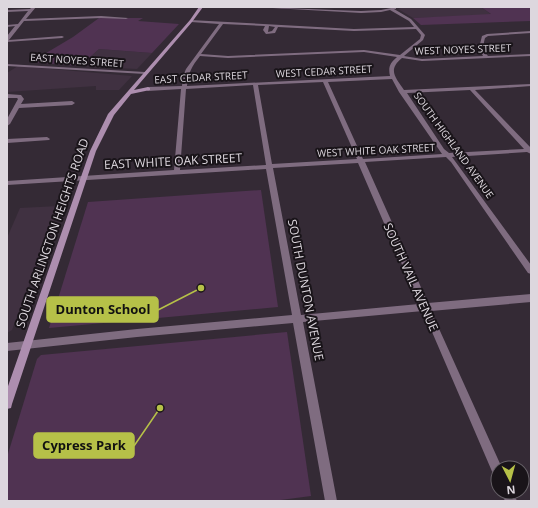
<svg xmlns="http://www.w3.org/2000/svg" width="538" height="508" font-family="'Open Sans',sans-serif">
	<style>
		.built { fill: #403141 }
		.green { fill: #503352 }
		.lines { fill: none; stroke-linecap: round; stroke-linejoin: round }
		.street { fill: #7f6c80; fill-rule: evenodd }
		.secondary { fill: #ad8eaf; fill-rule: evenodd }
		.labels { text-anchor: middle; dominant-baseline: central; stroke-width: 4; stroke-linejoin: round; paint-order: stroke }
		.far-street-label { font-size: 10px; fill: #ddd7de; stroke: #191419 }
		.street-label { font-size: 12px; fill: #ddd7de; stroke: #191419 }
		.leader { fill: none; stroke: #b6c148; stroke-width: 1.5 }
		.callout-dot { fill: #b6c148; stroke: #191419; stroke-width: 1.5 }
		.callout { fill: #b6c148; stroke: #b6c148; stroke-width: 1.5 }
		.callout-label { font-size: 13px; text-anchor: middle; font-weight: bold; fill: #111 }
	</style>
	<rect width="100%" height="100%" fill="#342a35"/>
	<g class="built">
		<polygon points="404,7 481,7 492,15 413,18 398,9"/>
		<polygon points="99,49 152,53 137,69 80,66"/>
		<polygon points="18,66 28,67 132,76 119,90 96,90 96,86 7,92 7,73"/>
		<polygon points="59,206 12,330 7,333 7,238 20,208"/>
	</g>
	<g class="green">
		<polygon points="481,7 531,7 531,21 421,25 413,18 491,14"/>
		<polygon points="99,18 143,18 138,21 179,24 152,53 99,49 80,66 31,62 73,37"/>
		<polygon points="261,190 278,307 49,328 88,202"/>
		<polygon points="287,332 311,496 273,501 7,501 7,457 37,359 41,355"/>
	</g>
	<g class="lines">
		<g class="street">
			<polygon points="32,7 36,7 26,19 101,16 128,18 126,19 101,18 24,21 9,40 62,36 64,37 62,38 7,42 7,36 15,26 7,27 7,25 18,24 28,11 7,12 7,10 30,9"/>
			<path d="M255 7 361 11 381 10 396 7V9H394L411 19 425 35 423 40 404 56 422 59 483 56 479 48 482 36 487 34 531 31V33L488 36 485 38C483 45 483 50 488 56L531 54V56L422 61 402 58C387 70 396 78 404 90L531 84V86L475 90 531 148V154L527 152 452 157 531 265V274L528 273 451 162 446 157 365 162 428 303 531 294V302L431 311 502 468H498V478L494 476 423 311 303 322 337 501H325L293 323 137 337 7 351V343L137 329 292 315 266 169 7 185V181L174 170 181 89 148 91 145 89 148 87 182 86 183 76 186 69 219 24 191 22 190 20 354 29 414 27 409 21 390 10 381 12 361 13ZM223 24 265 26 263 30 266 34 275 33 278 27 354 31 416 29 421 35 420 39 400 55 364 50 228 56 201 54ZM269 26 275 27 272 31 268 32ZM364 52 397 57C390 63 388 67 390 76L187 86C188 73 192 66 200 56L228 58ZM392 79 399 92 442 154 363 159 328 82ZM323 82 357 159 272 164 258 85ZM253 85 266 165 180 170 186 89ZM470 90 524 149 449 153 444 149 407 93ZM358 163 419 304 301 315 273 168Z"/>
			<polygon points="7,64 145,72 147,73 145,74 7,66"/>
			<polygon points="7,94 21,95 24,99 21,104 72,101 75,103 72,105 19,108 10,124 7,126 7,119 18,99 17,98 7,98"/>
			<polygon points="47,137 50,139 49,140 7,143 7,139"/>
			<polygon points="501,492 513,492 517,501 505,501"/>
		</g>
		<polygon class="secondary" points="199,7 203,7 192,22 134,90 148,87 150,88 150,90 131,94 114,115 96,151 12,404 11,408 7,409 7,389 90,151 108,114 190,20"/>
	</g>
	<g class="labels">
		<g class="far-street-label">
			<text transform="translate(463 49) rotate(-2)">WEST NOYES STREET</text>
			<text transform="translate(77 60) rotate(4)">EAST NOYES STREET</text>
			<text transform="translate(324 71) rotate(-3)">WEST CEDAR STREET</text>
			<text transform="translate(201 77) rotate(-3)">EAST CEDAR STREET</text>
			<text transform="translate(454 145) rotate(54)">SOUTH HIGHLAND AVENUE</text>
			<text transform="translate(376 150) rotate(-3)">WEST WHITE OAK STREET</text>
		</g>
		<g class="street-label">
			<text transform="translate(173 161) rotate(-3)">EAST WHITE OAK STREET</text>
			<text transform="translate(52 233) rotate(-71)">SOUTH ARLINGTON HEIGHTS ROAD</text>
			<text transform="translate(411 277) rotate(66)">SOUTH VAIL AVENUE</text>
			<text transform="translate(306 290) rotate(79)">SOUTH DUNTON AVENUE</text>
		</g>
	</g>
	<path class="leader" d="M201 288L158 310M160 408L134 446"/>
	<g class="callout-dot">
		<circle cx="201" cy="288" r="4"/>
		<circle cx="160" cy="408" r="4"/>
	</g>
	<g class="callout">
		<rect x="47" y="297" width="111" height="25" rx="4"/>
		<rect x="34" y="433" width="100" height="25" rx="4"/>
	</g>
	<g class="callout-label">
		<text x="103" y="314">Dunton School</text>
		<text x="84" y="450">Cypress Park</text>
	</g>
	<rect width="538" height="508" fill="none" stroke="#ddd7de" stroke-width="16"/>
	<g transform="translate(510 480) rotate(174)"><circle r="19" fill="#191419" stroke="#676268"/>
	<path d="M0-3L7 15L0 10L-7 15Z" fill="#b6c148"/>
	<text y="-6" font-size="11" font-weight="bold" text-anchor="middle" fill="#ddd7de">N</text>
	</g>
</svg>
